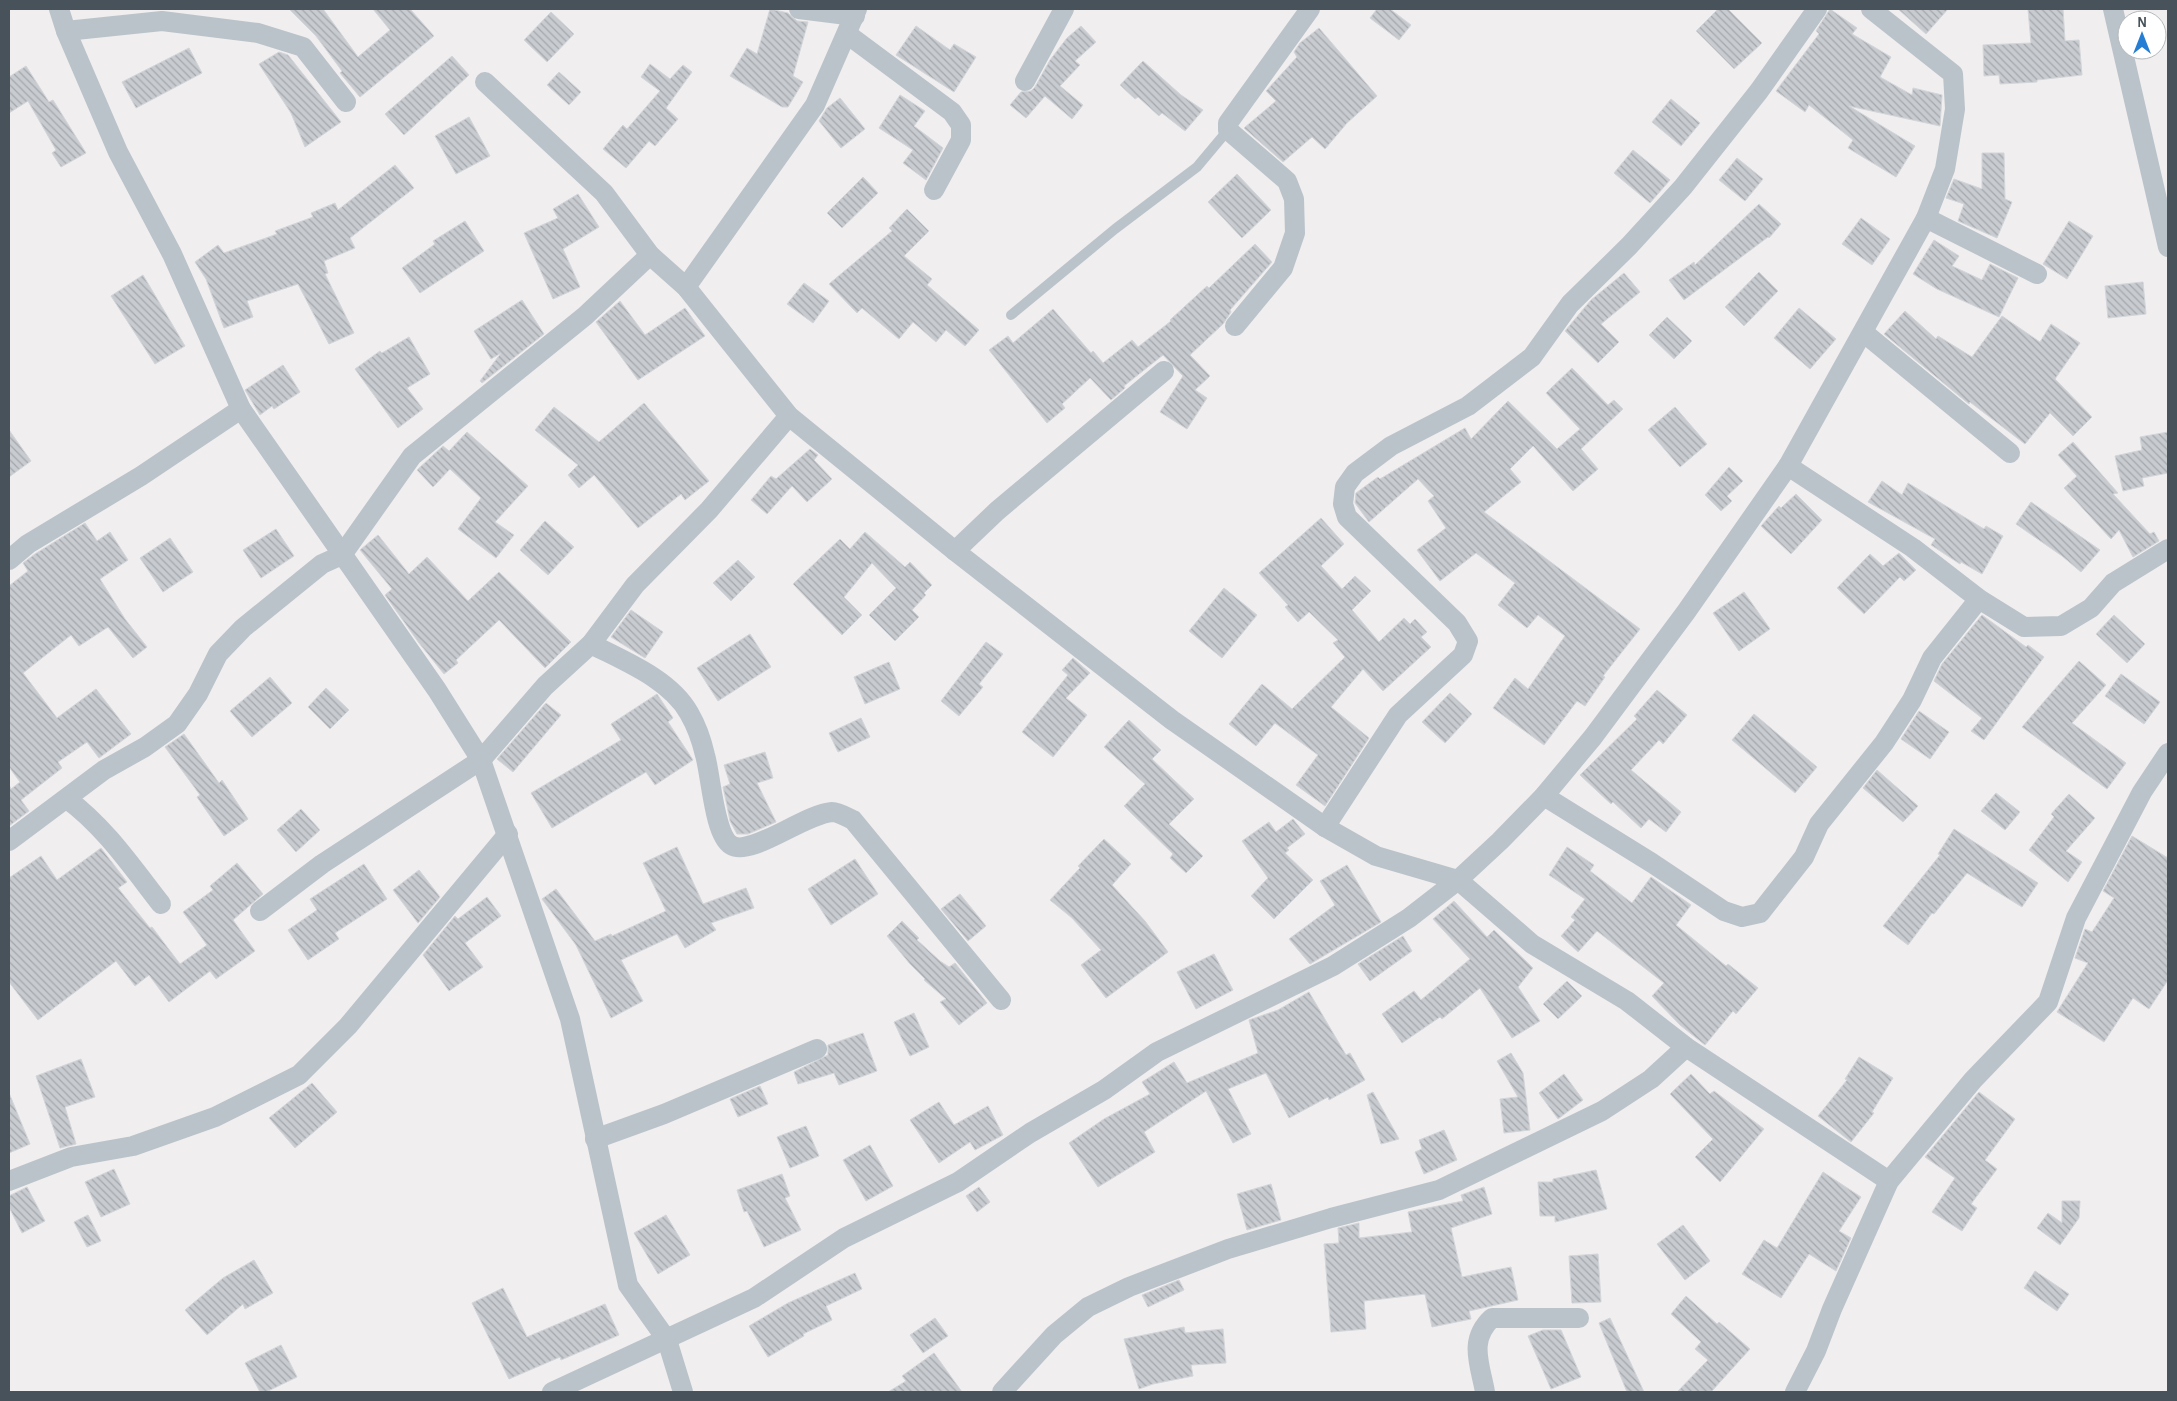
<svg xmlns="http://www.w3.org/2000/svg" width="2177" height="1401" font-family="'Alegreya Sans',sans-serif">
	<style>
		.building { fill: url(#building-back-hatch); stroke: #d2d5d9 }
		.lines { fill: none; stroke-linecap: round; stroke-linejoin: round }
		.lane { stroke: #bac3ca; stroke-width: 10 }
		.street { stroke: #bac3ca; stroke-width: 20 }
	</style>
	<defs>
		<pattern id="building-back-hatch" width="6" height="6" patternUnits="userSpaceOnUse" patternTransform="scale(1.25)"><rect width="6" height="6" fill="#c8cbd0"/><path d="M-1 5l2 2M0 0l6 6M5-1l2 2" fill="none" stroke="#a4a7ac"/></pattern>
	</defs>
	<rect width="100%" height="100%" fill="#f0eeee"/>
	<g class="building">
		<polygon points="289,9 323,9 358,57 390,30 373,9 410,9 434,36 360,97 340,73 342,71 316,36"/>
		<polygon points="770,9 788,13 797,21 808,22 793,76 803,82 788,107 782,107 730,76 747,48 757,54"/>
		<polygon points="1377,9 1390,9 1411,25 1399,40 1370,18"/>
		<polygon points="1718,9 1728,9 1762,43 1734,69 1696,31"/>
		<polygon points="1830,9 1857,28 1852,34 1891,57 1880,77 1912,95 1913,88 1942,95 1940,126 1849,106 1915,146 1896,177 1848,148 1853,140 1809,105 1805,112 1776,91 1819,34 1816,31"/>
		<polygon points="1898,9 1948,9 1926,34"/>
		<polygon points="2028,9 2063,9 2065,41 2079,40 2082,75 2037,80 2037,82 2000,84 1999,75 1984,76 1983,45 2031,43"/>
		<polygon points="551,12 574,34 547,62 524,40"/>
		<polygon points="916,26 950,50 954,44 976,57 954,92 896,55"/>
		<polygon points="1081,26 1096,42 1075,61 1080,65 1060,86 1083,105 1072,119 1045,96 1026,118 1010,105 1021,92 1031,91 1035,87 1050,60 1067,38"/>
		<polygon points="1319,28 1377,96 1347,123 1325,149 1312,137 1283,162 1244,128 1276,101 1266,91 1297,57 1294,52 1300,43"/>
		<polygon points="189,48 202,73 136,108 122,82"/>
		<polygon points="279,52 288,55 341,122 305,147 291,113 259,64"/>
		<polygon points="452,56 469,75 404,135 385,114"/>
		<polygon points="1143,61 1181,95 1203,110 1185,131 1162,113 1159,116 1138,97 1135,99 1120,85"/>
		<polygon points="650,64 670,79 683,65 692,72 666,108 678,119 655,146 649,141 626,168 603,149 623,125 627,129 660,91 641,77"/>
		<polygon points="26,66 49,102 53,100 86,153 61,167 52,153 56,150 28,101 9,113 9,77"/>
		<polygon points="559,72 581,92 569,105 547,85"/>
		<polygon points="900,95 925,111 914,126 943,148 926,180 903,163 913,150 879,128"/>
		<polygon points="840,98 865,129 841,148 819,121 827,108"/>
		<polygon points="1671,99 1700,123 1681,146 1652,122"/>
		<polygon points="469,117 490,156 456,174 435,136"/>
		<polygon points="1633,150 1670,180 1650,203 1614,173"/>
		<polygon points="1982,153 2004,153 2005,199 2012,202 1997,238 1958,221 1964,204 1946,198 1954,179 1982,189"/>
		<polygon points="1737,158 1763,179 1745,201 1719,180"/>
		<polygon points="395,165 414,188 350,238 355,248 324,261 328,273 325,274 354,333 329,344 298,284 247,301 253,317 224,328 206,279 195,262 218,245 224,253 277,234 275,231 313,217 311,213 335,203 338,210"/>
		<polygon points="1237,174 1271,210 1242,238 1208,202"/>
		<polygon points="863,177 878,193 842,228 827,213"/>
		<polygon points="578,194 599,227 563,249 580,287 553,299 524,233 558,218 553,209"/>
		<polygon points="1759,204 1781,224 1769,238 1768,237 1684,300 1669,280 1694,262 1695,265"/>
		<polygon points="907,209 929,231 904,256 932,279 927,285 979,330 965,346 946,330 936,342 913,322 899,339 862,308 857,313 829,284 892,231 889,228"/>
		<polygon points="1861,218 1890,239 1872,265 1842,244"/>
		<polygon points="465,221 484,251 420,293 402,268 435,244 433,241"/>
		<polygon points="2069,221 2093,236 2067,279 2043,264"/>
		<polygon points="1934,240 1959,256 1952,266 1982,280 1990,264 2018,278 1999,317 1937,289 1913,274"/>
		<polygon points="1255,244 1272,262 1230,310 1231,312 1223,324 1190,355 1210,376 1195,390 1207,398 1187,429 1160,412 1183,376 1163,355 1124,386 1125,388 1111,400 1090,378 1062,404 1065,408 1047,423 989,350 1008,336 1013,343 1053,309 1091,353 1093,351 1103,363 1132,340 1138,347 1171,321 1170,320 1207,286 1209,288"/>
		<polygon points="1759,272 1778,291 1744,326 1725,307"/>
		<polygon points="1624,273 1640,292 1601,324 1619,342 1598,363 1565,331 1591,300"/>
		<polygon points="143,275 185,346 155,364 111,296"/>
		<polygon points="2143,282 2146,314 2108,318 2105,286"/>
		<polygon points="804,283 829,301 813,323 787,304"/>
		<polygon points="522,300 544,334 482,383 480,381 501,353 491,359 474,331"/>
		<polygon points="620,301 645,335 685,308 705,336 638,380 596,322"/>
		<polygon points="1799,308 1836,339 1810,369 1774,338"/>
		<polygon points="1905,311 1936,339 1938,336 1972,357 2002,316 2040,342 2051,324 2080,343 2055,379 2092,417 2073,436 2050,413 2025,444 1970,402 1969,404 1884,334"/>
		<polygon points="1667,317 1692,341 1674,359 1649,335"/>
		<polygon points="409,337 430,374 407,388 423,409 398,428 355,369 380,351 382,353"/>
		<polygon points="283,365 300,392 274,409 272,406 260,415 245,390"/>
		<polygon points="1572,368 1608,405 1614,400 1623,409 1581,449 1598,469 1573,491 1533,446 1510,469 1521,482 1484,512 1640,629 1603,676 1605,677 1585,706 1577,701 1544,745 1493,708 1515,678 1528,689 1565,636 1538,615 1527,628 1498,605 1515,583 1476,553 1440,581 1417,550 1446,528 1428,501 1434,496 1418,479 1369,522 1355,503 1356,493 1378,477 1380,479 1465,428 1471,439 1508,401 1557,449 1580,429 1546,393"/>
		<polygon points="644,403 709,481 685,500 681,494 638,528 594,475 579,488 568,475 578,465 535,430 554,407 599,442"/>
		<polygon points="1675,407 1707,444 1680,467 1648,430"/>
		<polygon points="9,430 31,461 9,477"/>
		<polygon points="467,432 528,486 495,522 514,535 496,558 458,529 481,498 450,469 433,487 417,470 443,446 449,451"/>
		<polygon points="2168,432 2168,473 2142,478 2144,486 2123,491 2115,456 2142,450 2140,437"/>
		<polygon points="2073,442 2118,493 2113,494 2150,534 2154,532 2159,541 2133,557 2119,530 2111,539 2064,488 2077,476 2058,455"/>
		<polygon points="810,449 818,455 814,460 832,479 807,502 792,486 767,514 751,500 771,476 776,479"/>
		<polygon points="1729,467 1743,481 1727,496 1732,501 1721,511 1705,495"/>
		<polygon points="1882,481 1902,495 1908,483 1984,529 1986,526 2003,536 1982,574 1961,562 1960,564 1931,545 1935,539 1868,502"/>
		<polygon points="1796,494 1822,520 1791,554 1761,526 1779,506 1781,508"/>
		<polygon points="2031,502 2100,550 2081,572 2062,556 2016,524"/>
		<polygon points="1321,518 1344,544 1321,566 1342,589 1355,576 1371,591 1352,610 1379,642 1404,618 1410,624 1415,619 1427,632 1421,637 1431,647 1383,691 1363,669 1331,707 1369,738 1325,806 1296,785 1318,755 1275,723 1256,746 1229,724 1262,684 1292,709 1345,657 1333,643 1338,640 1309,612 1298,622 1285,607 1288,605 1259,573"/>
		<polygon points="545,521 574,547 548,575 520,550"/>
		<polygon points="85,523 97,541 110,532 128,560 100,579 125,619 147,647 133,658 108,627 79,646 71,635 23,673 57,718 96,689 131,734 99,758 87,742 58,762 62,768 21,800 29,811 9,826 9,785 11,789 20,782 9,767 9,586 28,571 23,563 35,554"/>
		<polygon points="276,529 294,556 261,578 243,550"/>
		<polygon points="865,532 905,567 910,562 932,585 924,593 926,595 912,610 919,617 895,641 869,615 896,588 872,563 844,597 862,615 842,635 793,584 840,539 850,549"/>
		<polygon points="378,535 409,574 427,557 468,601 499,572 571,642 545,668 499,620 456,660 458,663 444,674 419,643 385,595 392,589 360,550"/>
		<polygon points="170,538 193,572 163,592 140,558"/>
		<polygon points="1899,553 1916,570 1904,581 1900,577 1864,614 1837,588 1870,554 1883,566"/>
		<polygon points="738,560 755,577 731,601 713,583"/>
		<polygon points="1224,588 1257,615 1222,658 1189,631"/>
		<polygon points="1744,592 1770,629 1739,651 1713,613"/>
		<polygon points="631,610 663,632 645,658 611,637"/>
		<polygon points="1982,615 2026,647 2028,645 2044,657 1984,740 1971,731 1982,718 1934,681 1942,664"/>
		<polygon points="2114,615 2145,644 2127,663 2096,634"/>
		<polygon points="750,634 771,667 718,701 697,668"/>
		<polygon points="986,642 1003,654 979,684 983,687 959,716 941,701"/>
		<polygon points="1073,658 1090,673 1066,698 1087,715 1053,757 1022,732 1068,675 1062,670"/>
		<polygon points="2079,661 2106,685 2072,723 2126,763 2107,789 2022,727"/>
		<polygon points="889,662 900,689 865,704 854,677"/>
		<polygon points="2121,674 2160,702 2144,724 2105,696"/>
		<polygon points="270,677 292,703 252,737 230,711"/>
		<polygon points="326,688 349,710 330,729 308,707"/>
		<polygon points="1657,690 1687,715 1663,744 1659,740 1631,770 1681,812 1666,832 1649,819 1641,828 1613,802 1611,804 1580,775 1637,719 1634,716"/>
		<polygon points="1450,693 1472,714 1445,743 1422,722"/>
		<polygon points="657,694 673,718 668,722 693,760 655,785 646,772 552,828 531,793 621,740 611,724"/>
		<polygon points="546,703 561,715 513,772 497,759"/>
		<polygon points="1919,711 1949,732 1930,759 1901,739"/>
		<polygon points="1754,714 1817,767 1795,793 1732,740"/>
		<polygon points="861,718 870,737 838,752 829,733"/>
		<polygon points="1129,720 1161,750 1152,759 1194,799 1169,824 1203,856 1186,873 1170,858 1173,854 1124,806 1145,784 1104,747"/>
		<polygon points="184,734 219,783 222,780 248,819 224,836 197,797 200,795 165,747"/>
		<polygon points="765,752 773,778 757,783 776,822 748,834 737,834 730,821 726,801 723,787 730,784 724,765"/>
		<polygon points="1877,770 1918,806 1903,822 1863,788"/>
		<polygon points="1996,793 2020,812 2005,830 1981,811"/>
		<polygon points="2069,794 2095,818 2066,851 2082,862 2068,882 2029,850 2054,817 2051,814"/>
		<polygon points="301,809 320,830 296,852 277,830"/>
		<polygon points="1293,819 1305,834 1287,848 1289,850 1285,853 1313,880 1274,919 1251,896 1268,878 1242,841 1269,822 1276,832"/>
		<polygon points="1954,829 2038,883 2022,907 1967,873 1934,914 1932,913 1908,945 1883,926 1940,855 1938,854"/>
		<polygon points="2132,836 2168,858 2168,980 2149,1009 2133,998 2104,1042 2057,1012 2088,963 2075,958 2085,929 2092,932 2114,898 2103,891"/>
		<polygon points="1104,839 1131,864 1112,885 1145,921 1168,952 1106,998 1081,965 1101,950 1072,918 1050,900 1080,868 1078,866"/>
		<polygon points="677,847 703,904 746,888 754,908 711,923 716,930 685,948 677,934 621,960 643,1001 611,1018 576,945 542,899 556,889 595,941 611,934 612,936 666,911 643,863"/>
		<polygon points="1567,847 1594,865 1590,871 1632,903 1651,877 1691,905 1676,925 1726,966 1728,964 1758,988 1736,1014 1733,1011 1705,1045 1680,1025 1652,996 1664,983 1597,931 1578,952 1561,936 1575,920 1571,917 1585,899 1549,875"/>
		<polygon points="101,848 127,882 118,888 150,928 152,927 180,964 207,945 183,912 213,890 210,886 237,863 263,894 233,920 255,951 216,979 210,971 169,1002 149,975 135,986 116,961 38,1020 9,982 9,878 41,856 57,880"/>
		<polygon points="855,859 878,894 831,925 808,889"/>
		<polygon points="364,864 387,899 335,933 339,939 308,960 288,930 317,910 310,899"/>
		<polygon points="1347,865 1381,922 1310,964 1289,939 1335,905 1320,881"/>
		<polygon points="419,870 440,897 418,923 393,890"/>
		<polygon points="960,894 986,926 968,941 941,909"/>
		<polygon points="487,897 501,916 465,943 483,967 449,991 423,955 455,916 458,919"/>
		<polygon points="1454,901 1487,937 1494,930 1533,968 1518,987 1540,1021 1512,1038 1480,988 1442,1019 1440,1017 1402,1043 1382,1014 1414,991 1421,1000 1470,959 1433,919"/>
		<polygon points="902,921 919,938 917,940 940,961 949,967 955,963 987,1003 959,1025 940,1002 946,999 924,980 925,979 910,964 887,936"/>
		<polygon points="1403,936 1412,951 1370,981 1358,964"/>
		<polygon points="1214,954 1233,990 1196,1009 1177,972"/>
		<polygon points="1567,981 1582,996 1558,1019 1543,1004"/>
		<polygon points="1309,992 1346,1055 1350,1053 1365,1080 1329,1100 1328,1097 1289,1118 1266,1073 1228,1089 1251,1134 1233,1143 1206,1091 1144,1132 1155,1152 1098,1187 1069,1143 1104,1119 1150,1094 1142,1082 1174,1062 1187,1083 1258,1053 1249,1020 1278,1010"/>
		<polygon points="914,1013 929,1047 910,1056 894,1022"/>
		<polygon points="863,1033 877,1071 839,1085 834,1073 798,1084 794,1072 828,1055 828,1045"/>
		<polygon points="1511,1053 1523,1073 1530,1130 1504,1133 1500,1099 1518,1097 1497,1061"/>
		<polygon points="1859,1057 1893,1078 1872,1112 1874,1113 1851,1142 1818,1116 1847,1080 1845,1079"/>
		<polygon points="81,1059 95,1097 65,1107 76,1144 60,1148 36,1076"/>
		<polygon points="1564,1074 1583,1100 1558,1119 1539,1093"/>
		<polygon points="1691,1074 1710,1094 1714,1091 1764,1129 1720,1182 1695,1157 1713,1139 1670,1094"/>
		<polygon points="312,1083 337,1112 295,1148 269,1118"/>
		<polygon points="760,1086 768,1104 738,1117 730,1099"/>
		<polygon points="1373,1092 1399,1139 1381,1144 1367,1095"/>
		<polygon points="1979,1092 2015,1119 1985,1160 1997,1169 1971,1204 1977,1208 1962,1231 1932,1212 1955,1178 1925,1157"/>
		<polygon points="9,1093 30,1144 9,1153"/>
		<polygon points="939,1102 954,1125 988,1106 1003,1135 975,1150 970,1142 939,1163 910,1120"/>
		<polygon points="806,1126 819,1156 790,1168 777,1137"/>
		<polygon points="1444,1130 1457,1160 1424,1174 1415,1152 1422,1149 1419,1140"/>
		<polygon points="870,1145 893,1186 866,1201 843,1160"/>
		<polygon points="114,1169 130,1204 101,1217 85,1182"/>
		<polygon points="1596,1170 1607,1209 1555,1222 1555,1216 1540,1216 1538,1182 1553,1182 1553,1179"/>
		<polygon points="1823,1172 1861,1197 1839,1231 1851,1238 1836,1271 1809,1254 1781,1298 1742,1274 1764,1240 1777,1248"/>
		<polygon points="782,1174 790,1196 785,1198 801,1230 764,1247 747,1211 744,1212 737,1190"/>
		<polygon points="1271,1184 1281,1220 1247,1230 1237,1194"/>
		<polygon points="27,1187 45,1221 22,1233 9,1207 9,1196"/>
		<polygon points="979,1187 990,1202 977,1212 966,1196"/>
		<polygon points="1484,1187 1492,1214 1451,1228 1462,1277 1511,1267 1518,1300 1469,1311 1471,1319 1432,1327 1425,1294 1364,1301 1366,1329 1331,1332 1324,1244 1339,1243 1338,1228 1359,1223 1359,1238 1412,1232 1408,1212 1463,1201 1461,1195"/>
		<polygon points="2062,1201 2080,1201 2079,1218 2060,1245 2037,1228 2048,1213 2062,1223"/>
		<polygon points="88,1215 101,1241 87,1247 74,1222"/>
		<polygon points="666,1215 690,1255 658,1274 634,1233"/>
		<polygon points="1683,1225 1710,1261 1685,1280 1657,1244"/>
		<polygon points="1598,1254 1601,1302 1572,1303 1569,1256"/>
		<polygon points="254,1260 273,1293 245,1309 243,1304 207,1335 185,1310 223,1278"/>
		<polygon points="2035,1271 2069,1294 2057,1311 2024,1288"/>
		<polygon points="855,1273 862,1289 826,1306 832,1320 803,1334 804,1336 768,1357 749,1326 788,1303"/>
		<polygon points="1179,1280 1184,1290 1148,1307 1142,1295"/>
		<polygon points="503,1288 527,1337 605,1304 619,1335 561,1360 560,1357 509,1379 472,1303"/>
		<polygon points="1686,1296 1717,1324 1719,1322 1750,1349 1711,1392 1677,1392 1708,1360 1695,1349 1701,1342 1671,1314"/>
		<polygon points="935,1318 948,1336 923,1353 910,1335"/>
		<polygon points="1610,1318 1644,1392 1627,1392 1599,1323"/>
		<polygon points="1184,1327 1185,1333 1223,1329 1226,1363 1191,1365 1193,1376 1153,1384 1139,1389 1124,1339"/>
		<polygon points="1543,1330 1561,1330 1581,1377 1551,1389 1528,1336"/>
		<polygon points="281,1345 297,1377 266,1392 260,1392 245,1363"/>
		<polygon points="934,1353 962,1392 888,1392 906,1381 902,1376"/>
	</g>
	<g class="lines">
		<polyline class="lane" points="1011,315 1115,229 1197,167 1228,130"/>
		<g class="street">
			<polyline points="59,9 66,31 118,152 172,254 241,409 437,690 481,760 570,1019 628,1285 667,1340 683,1392"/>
			<polyline points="799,9 855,16"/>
			<polyline points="2113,9 2168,247"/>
			<polyline points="66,31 162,21 258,33 303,47 346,102"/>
			<polyline points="847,34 952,112 961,125 961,140 934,190"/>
			<polyline points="1025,81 1064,9"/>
			<polyline points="485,82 604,193 650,255 686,287 789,416 955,551 1172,720 1325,827 1376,856 1458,880 1532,944 1627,1001 1686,1047 1889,1181"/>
			<polyline points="1926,218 2037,274"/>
			<polyline points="686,287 815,105 857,9"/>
			<polyline points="1235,326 1283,268 1295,233 1294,199 1287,181 1228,130 1228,123 1310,9"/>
			<polyline points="1863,332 2010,453"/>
			<polyline points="1788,466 1913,548 1979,599 2024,627 2061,626 2091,608 2113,583 2168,549"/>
			<polyline points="955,551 997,511 1164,371"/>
			<polyline points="9,560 28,544 141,476 241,409"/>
			<path d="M591 644C624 661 670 679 689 713 696 725 702 742 705 755 711 775 714 835 731 845 750 858 804 814 832 812 838 812 847 817 853 820L1001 1000"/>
			<polyline points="1544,796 1652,863 1724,911 1742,917 1760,913 1804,857 1819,824 1884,743 1912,700 1932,658 1979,599"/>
			<path d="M67 799C105 827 132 867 161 904"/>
			<polyline points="1325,827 1398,715 1463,655 1468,641 1457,623 1347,517 1343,504 1345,487 1355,473 1391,446 1468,406 1532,357 1570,304 1629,246 1683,187 1759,91 1817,9"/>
			<polyline points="9,841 104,770 145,747 177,724 198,694 218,654 243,628 322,564 342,555 412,456 585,316 650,255"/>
			<polyline points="260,911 322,864 481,760 545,686 591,644 635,585 709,510 789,416"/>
			<polyline points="595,1139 664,1114 817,1049"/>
			<polyline points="9,1181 71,1157 133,1146 215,1117 299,1075 348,1026 508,834"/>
			<polyline points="552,1392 754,1298 844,1238 958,1182 1030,1133 1104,1090 1157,1052 1333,966 1409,918 1458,880 1500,841 1544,796 1593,737 1686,612 1788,466 1926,218 1945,169 1955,109 1953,74 1871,9"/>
			<polyline points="1002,1392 1054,1335 1088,1307 1129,1287 1228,1249 1331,1218 1439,1190 1602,1111 1651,1079 1686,1047"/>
			<path d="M1485 1392C1480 1364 1468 1340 1492 1318H1579"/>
			<polyline points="1795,1392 1816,1351 1832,1309 1889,1181 1973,1080 2048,1002 2076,918 2142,792 2168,753"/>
		</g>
	</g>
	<rect width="2177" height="1401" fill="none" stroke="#47525a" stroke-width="20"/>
	<g transform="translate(2142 35)"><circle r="24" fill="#ffffff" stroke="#b5babd"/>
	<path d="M0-4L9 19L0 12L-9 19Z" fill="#257ed3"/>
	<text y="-8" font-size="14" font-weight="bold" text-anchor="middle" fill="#47525a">N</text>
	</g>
</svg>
